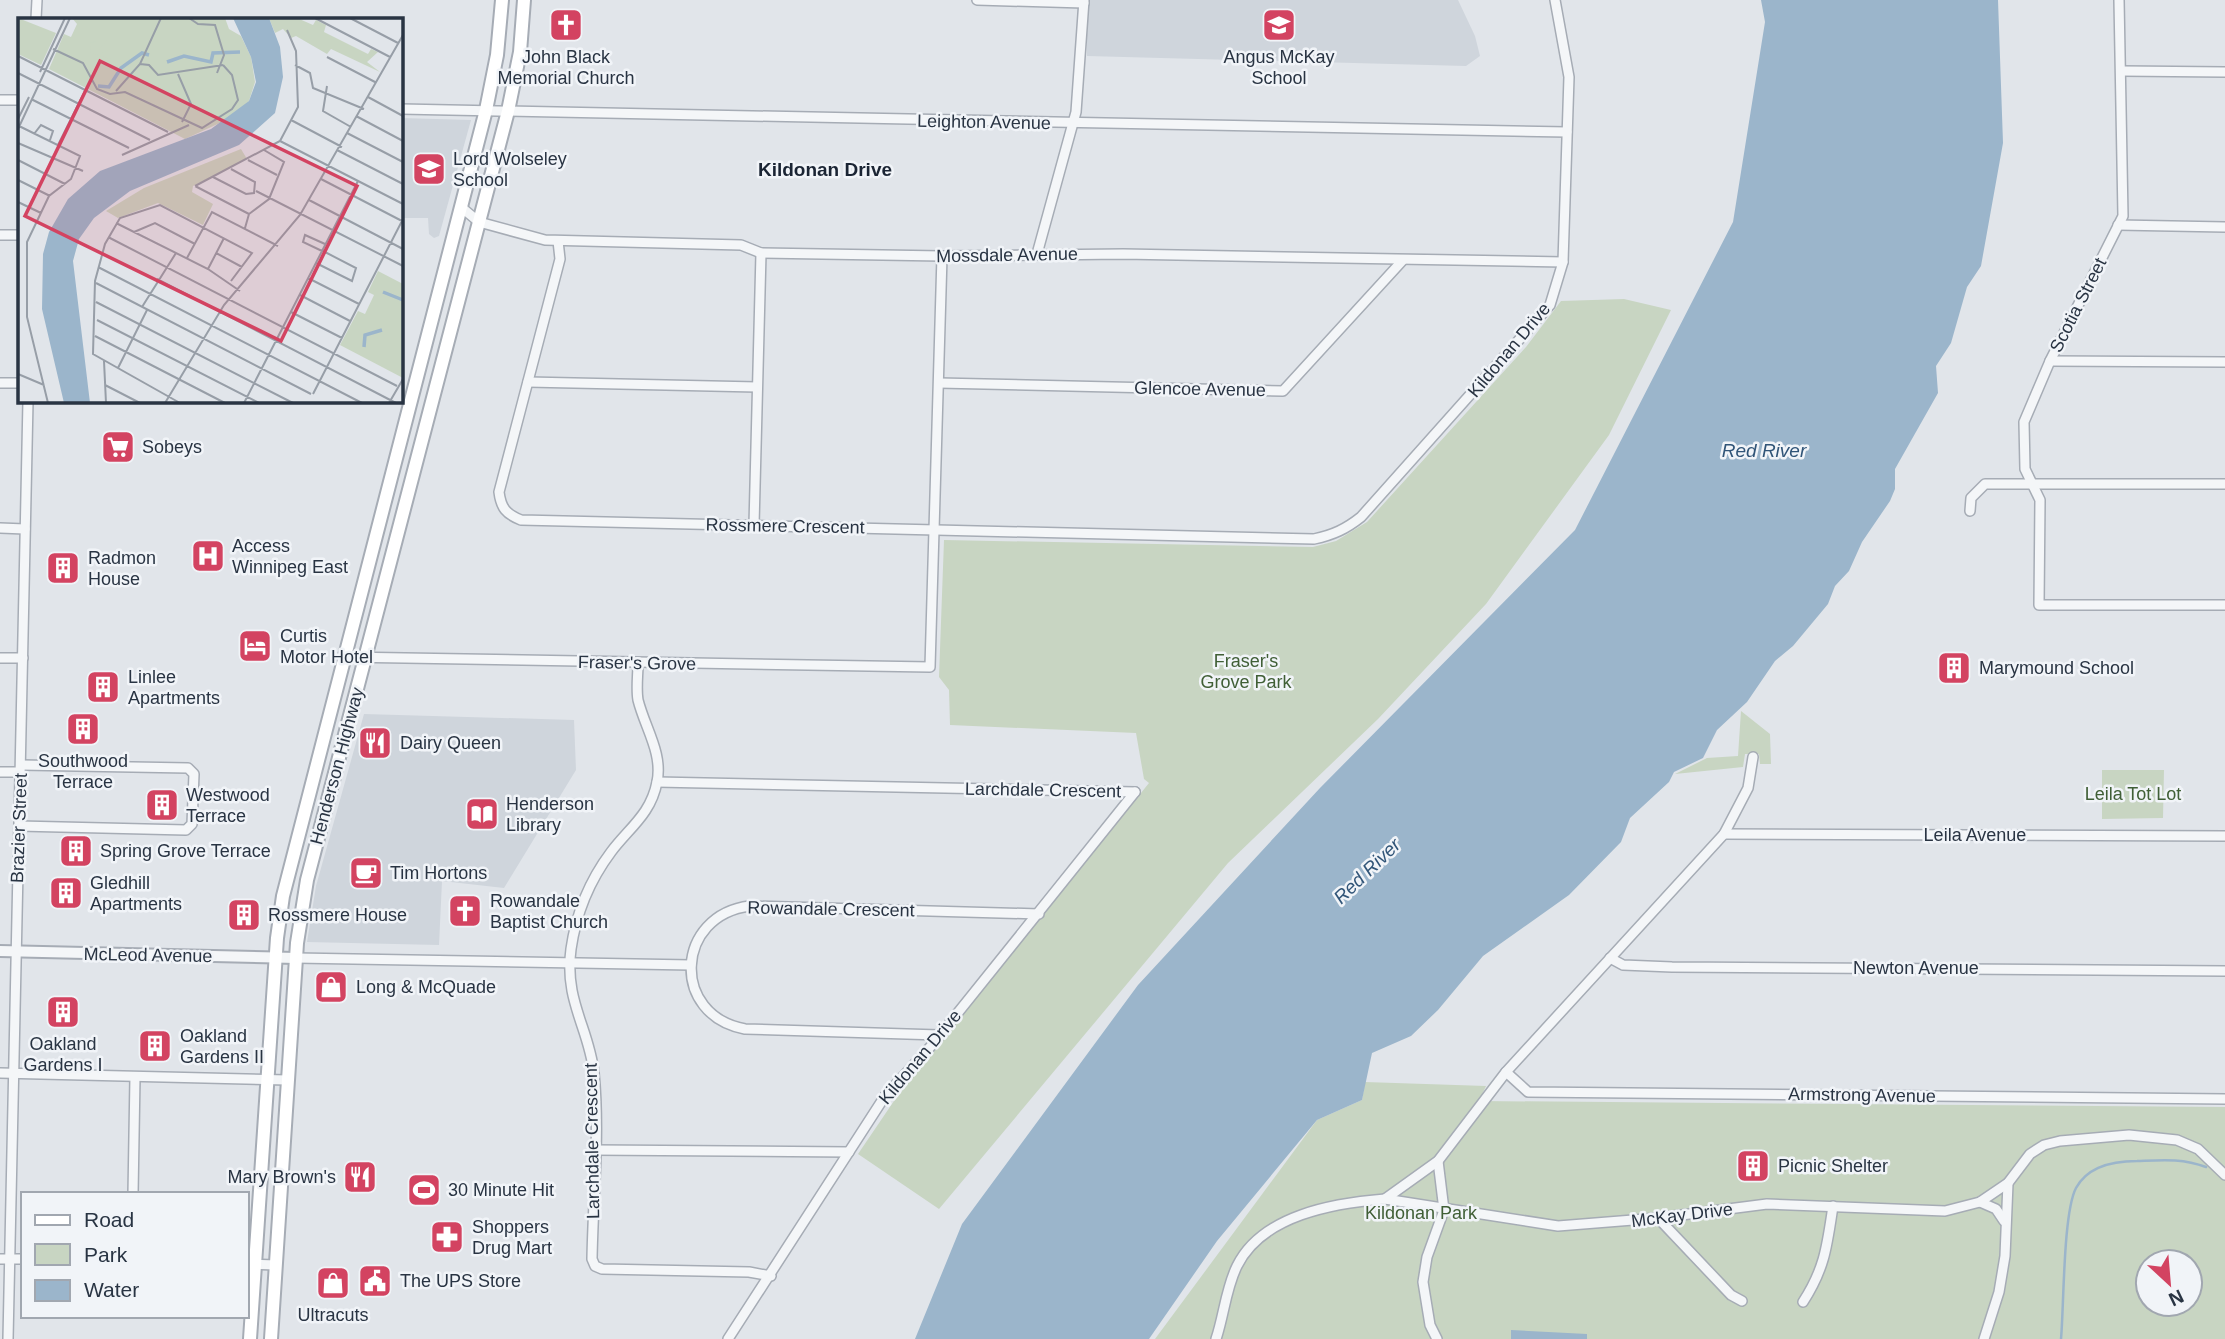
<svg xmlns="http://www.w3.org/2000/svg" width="2225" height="1339" font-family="Arial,sans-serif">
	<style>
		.built { fill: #cfd5dc }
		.green { fill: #c8d5c2; fill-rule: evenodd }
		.water { fill: #9bb5cb }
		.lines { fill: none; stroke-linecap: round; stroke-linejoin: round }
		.stream { stroke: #9bb5cb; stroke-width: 2.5 }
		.minor-casing { stroke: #a6acb5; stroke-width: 12 }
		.tertiary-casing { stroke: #a6acb5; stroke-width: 14 }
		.secondary-casing { stroke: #a6acb5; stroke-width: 16 }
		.minor { stroke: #f4f6f8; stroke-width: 9 }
		.tertiary { stroke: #f4f6f8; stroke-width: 10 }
		.secondary { stroke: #fff; stroke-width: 12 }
		.labels { text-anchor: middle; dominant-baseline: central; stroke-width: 5; stroke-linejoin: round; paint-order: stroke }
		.poi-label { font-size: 18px; fill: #293443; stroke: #f1f4f8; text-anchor: start }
		.street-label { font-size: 18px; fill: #293443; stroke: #f1f4f8 }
		.park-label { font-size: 18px; fill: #405f36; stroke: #f1f4f8 }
		.neighbourhood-label { font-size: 19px; font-weight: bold; fill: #1b2534; stroke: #f1f4f8 }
		.water-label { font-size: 19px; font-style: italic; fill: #315578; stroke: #f1f4f8 }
		.inset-river { fill: none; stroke: #9bb5cb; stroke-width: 3.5 }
		.inset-road { fill: none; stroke: #979ea7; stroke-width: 2 }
		.view { fill: #d34361; fill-opacity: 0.15; stroke: #d34361; stroke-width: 3.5 }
		.inset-edge { fill: none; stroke: #293443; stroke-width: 3.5 }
	</style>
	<rect width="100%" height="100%" fill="#e1e5ea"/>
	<g class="built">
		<polygon points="1087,0 1458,0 1475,36 1480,56 1466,66 1087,56"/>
		<polygon points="401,118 471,120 439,236 434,238 429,234 428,218 401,218"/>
		<polygon points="364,714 574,720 576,770 504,888 442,881 439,945 307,942 316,886"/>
	</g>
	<g class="green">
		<polygon points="1624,299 1671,310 1609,435 1486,604 1378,719 1228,863 939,1209 858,1154 896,1098 1149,783 1144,779 1136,733 950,725 949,690 939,677 944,540 1313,547 1336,541 1367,522 1526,347 1561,301"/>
		<polygon points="1741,711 1770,734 1771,764 1760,764 1759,754 1745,754 1743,767 1675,774 1707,758 1738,756"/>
		<polygon points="2102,770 2164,770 2163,818 2102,819"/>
		<path d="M1365 1082 1486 1086 1479 1101 2225 1107V1339H1155L1317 1120 1362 1100ZM2148 1262H2190V1304H2148Z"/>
	</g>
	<g class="water">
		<polygon points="1761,0 1998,0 2003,143 1981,266 1967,287 1951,343 1936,366 1938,393 1895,469 1895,489 1890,501 1862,542 1849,571 1835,586 1828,604 1793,646 1775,661 1747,702 1717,730 1703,758 1674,772 1669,782 1630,818 1621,842 1569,895 1483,956 1438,1010 1411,1036 1372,1053 1362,1100 1317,1120 1217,1241 1149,1339 915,1339 962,1224 1138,985 1320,788 1575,530 1733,222 1765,22"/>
		<polygon points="1511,1330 1587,1334 1587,1339 1511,1339"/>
	</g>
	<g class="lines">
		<path class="stream" d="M2061 1339C2064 1306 2063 1213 2076 1188 2088 1166 2115 1161 2137 1161 2162 1160 2182 1158 2206 1167"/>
		<defs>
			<g id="minor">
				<polyline points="977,0 1084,3"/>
				<polyline points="2119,0 2123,216 2050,361 2024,422 2025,469 2040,500 2039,605 2225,605"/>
				<polyline points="36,19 37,0"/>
				<polyline points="2122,71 2225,72"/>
				<polyline points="0,100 19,100"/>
				<polyline points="401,109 1567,132"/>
				<polyline points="461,207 479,222 545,240 741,245 761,253 942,256 1123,254 1563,262"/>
				<polyline points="2118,225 2225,227"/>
				<polyline points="0,235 19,235"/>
				<path d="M558 241 560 259 499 492C501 508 506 514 521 520L1314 539C1333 535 1346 529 1361 517L1550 305 1563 262 1569 77 1555 0"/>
				<polyline points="1037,254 1076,112 1084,0"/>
				<polyline points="2050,361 2225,362"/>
				<polyline points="528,382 757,387"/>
				<polyline points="0,383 19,383"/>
				<polyline points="939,383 1283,391 1403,260"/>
				<polyline points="1970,511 1971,498 1985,484 2225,484"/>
				<polyline points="754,525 761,253"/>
				<polyline points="0,528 25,529"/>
				<polyline points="345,657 930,667 942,256"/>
				<polyline points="0,658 23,658"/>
				<path d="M638 663C638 675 636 689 638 700 645 728 663 753 657 782 651 814 629 828 611 852 590 880 576 914 571 949 564 1001 589 1028 594 1073 600 1134 593 1198 592 1259L595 1266 602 1269 749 1272 771 1276"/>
				<polyline points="0,772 20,772"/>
				<polyline points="657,782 1135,792"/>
				<polyline points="19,826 186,830 192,824 194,774 188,768 21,765"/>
				<polyline points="1724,834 2225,836"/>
				<polyline points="296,958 691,965"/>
				<polyline points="1610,958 1623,965 1672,967 2225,971"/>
				<path d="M939 1035 745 1029C670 1015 675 915 750 906L1039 914"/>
				<polyline points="1506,1072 1528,1092 2225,1099"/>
				<polyline points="0,1073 288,1080"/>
				<polyline points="594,1150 849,1152"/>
				<polyline points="133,1194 135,1077"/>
				<polyline points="1385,1199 1438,1161 1506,1072 1724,834 1748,788 1753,757"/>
				<polyline points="1980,1202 1996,1209 2004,1221"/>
				<polyline points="1658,1218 1731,1295 1742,1301"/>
				<polyline points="0,1259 23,1259"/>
				<polyline points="247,1264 276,1265"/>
				<path d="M1803 1302C1825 1268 1827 1246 1833 1206"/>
				<polyline points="8,1339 28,401"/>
				<polyline points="728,1339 885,1096 932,1045 1135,792"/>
				<path d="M1216 1339C1224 1315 1226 1288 1237 1266 1262 1215 1334 1203 1385 1199L1558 1226 1658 1218 1767 1204 1945 1211 1980 1202 2008 1183 2030 1154 2044 1145 2060 1141 2129 1135 2177 1140 2198 1149 2225 1175"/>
				<polyline points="1437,1339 1430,1325 1423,1282 1427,1257 1444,1210 1438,1161"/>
				<polyline points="1984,1339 1999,1292 2005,1256 2008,1183"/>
			</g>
			<polyline id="tertiary" points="0,951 296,958"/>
			<g id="secondary">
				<polyline points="250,1339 277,938 283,896 486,110 497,55 502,0"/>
				<polyline points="271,1339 297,943 307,880 508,111 520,52 524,0"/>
			</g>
		</defs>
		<use href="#minor" class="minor-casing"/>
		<use href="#tertiary" class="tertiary-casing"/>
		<use href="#secondary" class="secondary-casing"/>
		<use href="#minor" class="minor"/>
		<use href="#tertiary" class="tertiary"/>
		<use href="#secondary" class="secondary"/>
	</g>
	<defs>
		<symbol id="church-square" viewBox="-11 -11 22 22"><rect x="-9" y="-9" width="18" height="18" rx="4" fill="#d34361" stroke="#f1f4f8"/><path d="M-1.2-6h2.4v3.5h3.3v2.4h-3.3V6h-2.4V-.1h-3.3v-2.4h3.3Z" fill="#fff"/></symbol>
		<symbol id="school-square" viewBox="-11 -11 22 22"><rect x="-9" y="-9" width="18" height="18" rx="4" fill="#d34361" stroke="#f1f4f8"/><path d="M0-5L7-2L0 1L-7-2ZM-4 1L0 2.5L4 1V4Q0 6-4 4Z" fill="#fff"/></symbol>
		<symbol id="supermarket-square" viewBox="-11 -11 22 22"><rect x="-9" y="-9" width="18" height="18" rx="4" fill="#d34361" stroke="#f1f4f8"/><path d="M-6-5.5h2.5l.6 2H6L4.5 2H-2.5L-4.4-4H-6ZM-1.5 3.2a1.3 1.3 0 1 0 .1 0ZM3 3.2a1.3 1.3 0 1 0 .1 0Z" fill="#fff"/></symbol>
		<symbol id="hospital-square" viewBox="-11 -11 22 22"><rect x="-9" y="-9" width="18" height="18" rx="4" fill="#d34361" stroke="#f1f4f8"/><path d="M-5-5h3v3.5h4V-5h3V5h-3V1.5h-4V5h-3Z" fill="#fff"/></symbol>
		<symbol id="building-square" viewBox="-11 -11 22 22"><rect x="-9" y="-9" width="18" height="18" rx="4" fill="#d34361" stroke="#f1f4f8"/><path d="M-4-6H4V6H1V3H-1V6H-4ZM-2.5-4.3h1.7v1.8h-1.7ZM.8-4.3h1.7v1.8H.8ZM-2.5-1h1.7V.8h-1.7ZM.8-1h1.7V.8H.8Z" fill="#fff"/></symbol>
		<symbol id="hotel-square" viewBox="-11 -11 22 22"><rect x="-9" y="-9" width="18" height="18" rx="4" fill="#d34361" stroke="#f1f4f8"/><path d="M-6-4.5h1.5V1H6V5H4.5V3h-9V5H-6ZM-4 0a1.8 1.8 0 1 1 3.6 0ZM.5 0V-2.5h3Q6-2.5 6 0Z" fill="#fff"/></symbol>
		<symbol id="restaurant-square" viewBox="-11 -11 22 22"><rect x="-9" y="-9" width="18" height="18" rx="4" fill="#d34361" stroke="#f1f4f8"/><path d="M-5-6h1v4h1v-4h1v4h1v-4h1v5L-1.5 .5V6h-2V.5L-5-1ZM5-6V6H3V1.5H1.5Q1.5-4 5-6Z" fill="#fff"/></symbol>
		<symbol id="library-square" viewBox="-11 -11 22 22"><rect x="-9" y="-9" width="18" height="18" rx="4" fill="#d34361" stroke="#f1f4f8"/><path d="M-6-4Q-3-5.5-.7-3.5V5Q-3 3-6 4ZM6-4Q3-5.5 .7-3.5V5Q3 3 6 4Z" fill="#fff"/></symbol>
		<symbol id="cafe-square" viewBox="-11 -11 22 22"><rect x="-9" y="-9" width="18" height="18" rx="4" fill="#d34361" stroke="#f1f4f8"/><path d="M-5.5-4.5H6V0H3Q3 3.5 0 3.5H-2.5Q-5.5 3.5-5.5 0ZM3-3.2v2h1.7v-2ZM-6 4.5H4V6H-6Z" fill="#fff"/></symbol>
		<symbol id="shop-square" viewBox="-11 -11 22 22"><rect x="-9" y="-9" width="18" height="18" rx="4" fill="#d34361" stroke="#f1f4f8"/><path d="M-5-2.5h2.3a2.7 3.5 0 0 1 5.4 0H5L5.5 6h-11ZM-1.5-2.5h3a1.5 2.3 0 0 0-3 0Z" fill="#fff"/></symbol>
		<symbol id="stadium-square" viewBox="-11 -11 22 22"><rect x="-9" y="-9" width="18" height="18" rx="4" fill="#d34361" stroke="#f1f4f8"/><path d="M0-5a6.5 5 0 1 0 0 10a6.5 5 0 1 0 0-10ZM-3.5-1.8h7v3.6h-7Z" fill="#fff"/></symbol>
		<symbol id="pharmacy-square" viewBox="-11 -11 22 22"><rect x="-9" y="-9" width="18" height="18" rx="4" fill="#d34361" stroke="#f1f4f8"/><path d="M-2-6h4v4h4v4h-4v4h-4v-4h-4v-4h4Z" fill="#fff"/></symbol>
		<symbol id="civic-square" viewBox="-11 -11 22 22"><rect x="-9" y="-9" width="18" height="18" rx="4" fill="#d34361" stroke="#f1f4f8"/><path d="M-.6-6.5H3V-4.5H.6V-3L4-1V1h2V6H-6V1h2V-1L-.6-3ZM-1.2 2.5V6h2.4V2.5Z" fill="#fff"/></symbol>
	</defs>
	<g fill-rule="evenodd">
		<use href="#church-square" x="547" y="6" width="38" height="38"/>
		<use href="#school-square" x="1260" y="6" width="38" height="38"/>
		<use href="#school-square" x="410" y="150" width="38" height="38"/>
		<use href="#supermarket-square" x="99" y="428" width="38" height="38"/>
		<use href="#hospital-square" x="189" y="537" width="38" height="38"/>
		<use href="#building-square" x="44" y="549" width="38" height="38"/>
		<use href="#hotel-square" x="236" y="627" width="38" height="38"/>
		<use href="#building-square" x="1935" y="649" width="38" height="38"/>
		<use href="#building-square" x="84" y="668" width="38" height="38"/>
		<use href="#building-square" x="64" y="710" width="38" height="38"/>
		<use href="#restaurant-square" x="356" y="724" width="38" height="38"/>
		<use href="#building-square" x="143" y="786" width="38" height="38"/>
		<use href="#library-square" x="463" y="795" width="38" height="38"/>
		<use href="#building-square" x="57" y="832" width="38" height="38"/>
		<use href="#cafe-square" x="347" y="854" width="38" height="38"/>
		<use href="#building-square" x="47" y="874" width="38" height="38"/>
		<use href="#church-square" x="446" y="892" width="38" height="38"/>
		<use href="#building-square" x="225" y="896" width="38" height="38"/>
		<use href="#shop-square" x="312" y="968" width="38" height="38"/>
		<use href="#building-square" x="44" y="993" width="38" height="38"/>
		<use href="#building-square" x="136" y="1027" width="38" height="38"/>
		<use href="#building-square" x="1734" y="1147" width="38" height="38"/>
		<use href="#restaurant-square" x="341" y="1158" width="38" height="38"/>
		<use href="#stadium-square" x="405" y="1171" width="38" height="38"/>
		<use href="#pharmacy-square" x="428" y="1218" width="38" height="38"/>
		<use href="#civic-square" x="356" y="1262" width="38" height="38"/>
		<use href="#shop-square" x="314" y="1264" width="38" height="38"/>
	</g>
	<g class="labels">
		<g class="poi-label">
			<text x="566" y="57" text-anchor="middle">John Black<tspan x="566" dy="21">Memorial Church</tspan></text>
			<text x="1279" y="57" text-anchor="middle">Angus McKay<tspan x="1279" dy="21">School</tspan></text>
			<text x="453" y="159">Lord Wolseley<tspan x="453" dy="21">School</tspan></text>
			<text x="142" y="447">Sobeys</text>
			<text x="232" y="546">Access<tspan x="232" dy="21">Winnipeg East</tspan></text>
			<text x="88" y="558">Radmon<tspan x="88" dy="21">House</tspan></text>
			<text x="280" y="636">Curtis<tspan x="280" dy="21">Motor Hotel</tspan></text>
			<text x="1979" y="668">Marymound School</text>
			<text x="128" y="677">Linlee<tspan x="128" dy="21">Apartments</tspan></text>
			<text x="400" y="743">Dairy Queen</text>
			<text x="83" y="761" text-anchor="middle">Southwood<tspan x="83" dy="21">Terrace</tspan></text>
			<text x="186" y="795">Westwood<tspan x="186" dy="21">Terrace</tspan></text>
			<text x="506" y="804">Henderson<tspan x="506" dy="21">Library</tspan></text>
			<text x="100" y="851">Spring Grove Terrace</text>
			<text x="390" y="873">Tim Hortons</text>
			<text x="90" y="883">Gledhill<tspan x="90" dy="21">Apartments</tspan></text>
			<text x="490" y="901">Rowandale<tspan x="490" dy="21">Baptist Church</tspan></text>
			<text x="268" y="915">Rossmere House</text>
			<text x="356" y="987">Long &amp; McQuade</text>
			<text x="180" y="1036">Oakland<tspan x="180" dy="21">Gardens II</tspan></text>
			<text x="63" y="1044" text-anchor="middle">Oakland<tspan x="63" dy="21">Gardens I</tspan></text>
			<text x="1778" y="1166">Picnic Shelter</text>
			<text x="336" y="1177" text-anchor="end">Mary Brown's</text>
			<text x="448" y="1190">30 Minute Hit</text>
			<text x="472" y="1227">Shoppers<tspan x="472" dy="21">Drug Mart</tspan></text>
			<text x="400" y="1281">The UPS Store</text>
			<text x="333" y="1315" text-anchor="middle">Ultracuts</text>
		</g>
		<g class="street-label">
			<text transform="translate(984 122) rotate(1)">Leighton Avenue</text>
			<text transform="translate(1007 255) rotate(-1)">Mossdale Avenue</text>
			<text transform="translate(2078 305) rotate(-63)">Scotia Street</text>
			<text transform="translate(1509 350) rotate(-50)">Kildonan Drive</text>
			<text transform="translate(1200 389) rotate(1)">Glencoe Avenue</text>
			<text transform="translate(785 526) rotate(1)">Rossmere Crescent</text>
			<text transform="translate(637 663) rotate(1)">Fraser's Grove</text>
			<text transform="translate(337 766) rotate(-75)">Henderson Highway</text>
			<text transform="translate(1043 790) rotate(1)">Larchdale Crescent</text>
			<text transform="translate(19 828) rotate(-88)">Brazier Street</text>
			<text x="1975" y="835">Leila Avenue</text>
			<text transform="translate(831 909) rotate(1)">Rowandale Crescent</text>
			<text transform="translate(148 955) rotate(1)">McLeod Avenue</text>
			<text x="1916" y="968">Newton Avenue</text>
			<text transform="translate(920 1057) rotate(-50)">Kildonan Drive</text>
			<text transform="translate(1862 1095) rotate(1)">Armstrong Avenue</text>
			<text transform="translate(592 1141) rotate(-91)">Larchdale Crescent</text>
			<text transform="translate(1682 1215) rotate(-7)">McKay Drive</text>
		</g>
		<g class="park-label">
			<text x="1246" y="661">Fraser's<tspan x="1246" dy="21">Grove Park</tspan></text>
			<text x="2133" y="794">Leila Tot Lot</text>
			<text x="1421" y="1213">Kildonan Park</text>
		</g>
		<g class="neighbourhood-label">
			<text x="825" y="169">Kildonan Drive</text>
		</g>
		<g class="water-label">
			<text x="1764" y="450">Red River</text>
			<text transform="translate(1367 871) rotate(-44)">Red River</text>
		</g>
	</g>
	<g transform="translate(18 18)">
		<rect width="385" height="385" fill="#e1e5ea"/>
		<path d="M54 0H207L211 11 223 18 233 39 237 64 231 83 217 98 167 121 31 51 46 16 53 19 59 6ZM251 0H279L295 7 298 2 308 7 306 14 350 36 353 31 360 34 349 44 362 54 313 31 309 36 278 18 273 20 265 11 257 15ZM223 131 229 141 175 168 174 174 195 186 185 207 140 185 100 200 88 193 126 170ZM360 253 385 266V360L322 327 340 293 347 296 356 277 350 274Z" fill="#c8d5c2"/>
		<path d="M90 21 83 35 94 30 92 41 73 35 72 25 79 23 76 29 80 33Z" fill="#c8d5c2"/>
		<path d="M0 0 38 15 23 47 0 36Z" fill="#c8d5c2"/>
		<path d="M215 0H251L262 29 265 59 257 95 221 127 112 173 76 200 61 221 55 243 72 385H46L24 291 25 236 31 214 50 181 82 153 193 111 231 83 238 64 233 39Z" fill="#9bb5cb"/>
		<path class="inset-river" d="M149 44 166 38 193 44 195 35 222 34M80 68 91 69 103 50 124 35 131 37M365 274 385 282M346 329 347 317 364 312"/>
		<path class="inset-road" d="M171 0 180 6 197 7 206 37 199 55M297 0 372 39M332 0 380 25M35 31 65 45 79 71 92 76 107 74 184 110 214 91 220 82 214 57 205 47M0 38 150 114M309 39 357 64M122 46 131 47 140 57 205 47M277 47 292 55 295 70 346 91M22 54 47 0M0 55 132 122M160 56 173 86 164 104M309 68 305 93 333 109M98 73 122 46 143 0M350 79 385 98M13 81 111 130M338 98 385 123M0 101 11 79M273 102 324 129M1 108 62 138 53 161 31 178 9 224V299L30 385M0 111 52 0M329 115 385 144M16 116 23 107 35 113 32 122M262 123 385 186M0 125 65 153M40 127 68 71M319 132 385 166M104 137 171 107M0 142 47 166M230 142 259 157M195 159 228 176 236 175 237 164 213 151M303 161 384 203M0 162 32 178M177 168 262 123 280 89 278 33 269 12M177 168 231 196M238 173 385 248M291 182 385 231M0 184 23 195M98 205 190 251 222 273M227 210 231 196 251 181 266 144 246 132M116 214 137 205 177 226M90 219 379 368M304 233 285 224 287 217 307 226M198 235 224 249M169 240 194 194 260 228M298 245 334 263 338 250 305 233M80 249 344 385M190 251 206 220M290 260 341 286M139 261 378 385M78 265 293 376M282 277 332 303M78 284 275 385M124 289 158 235M273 294 324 320M79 302 241 385M77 318 207 385M86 343 88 385M100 350 129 292M0 356 26 367M87 367 122 385M295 376 385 201M147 385 206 287 282 197 385 17M162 385 75 336 77 263 87 226 102 200 142 187 234 235 213 263M226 385 340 163M371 385 385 361"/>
		<path class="view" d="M82 43 339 168 263 323 7 198Z"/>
		<rect width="385" height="385" class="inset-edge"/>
	</g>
	<rect x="21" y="1192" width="228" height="126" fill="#f1f4f8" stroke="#a1a7b0" stroke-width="2"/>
	<rect x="35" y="1215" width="35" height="10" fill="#ffffff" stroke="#a1a7b0" stroke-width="2"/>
	<text x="84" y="1227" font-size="21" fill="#293443">Road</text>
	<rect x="35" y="1244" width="35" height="21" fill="#c8d5c2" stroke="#a1a7b0" stroke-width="2"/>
	<text x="84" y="1262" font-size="21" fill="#293443">Park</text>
	<rect x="35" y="1280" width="35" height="21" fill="#9bb5cb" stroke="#a1a7b0" stroke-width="2"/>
	<text x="84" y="1297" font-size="21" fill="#293443">Water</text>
	<g transform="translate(2169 1283) rotate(154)"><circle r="33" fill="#f1f4f8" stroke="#a1a7b0" stroke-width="2"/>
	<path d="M0-5L12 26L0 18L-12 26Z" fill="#d34361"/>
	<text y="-10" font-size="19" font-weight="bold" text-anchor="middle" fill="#293443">N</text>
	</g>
</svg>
